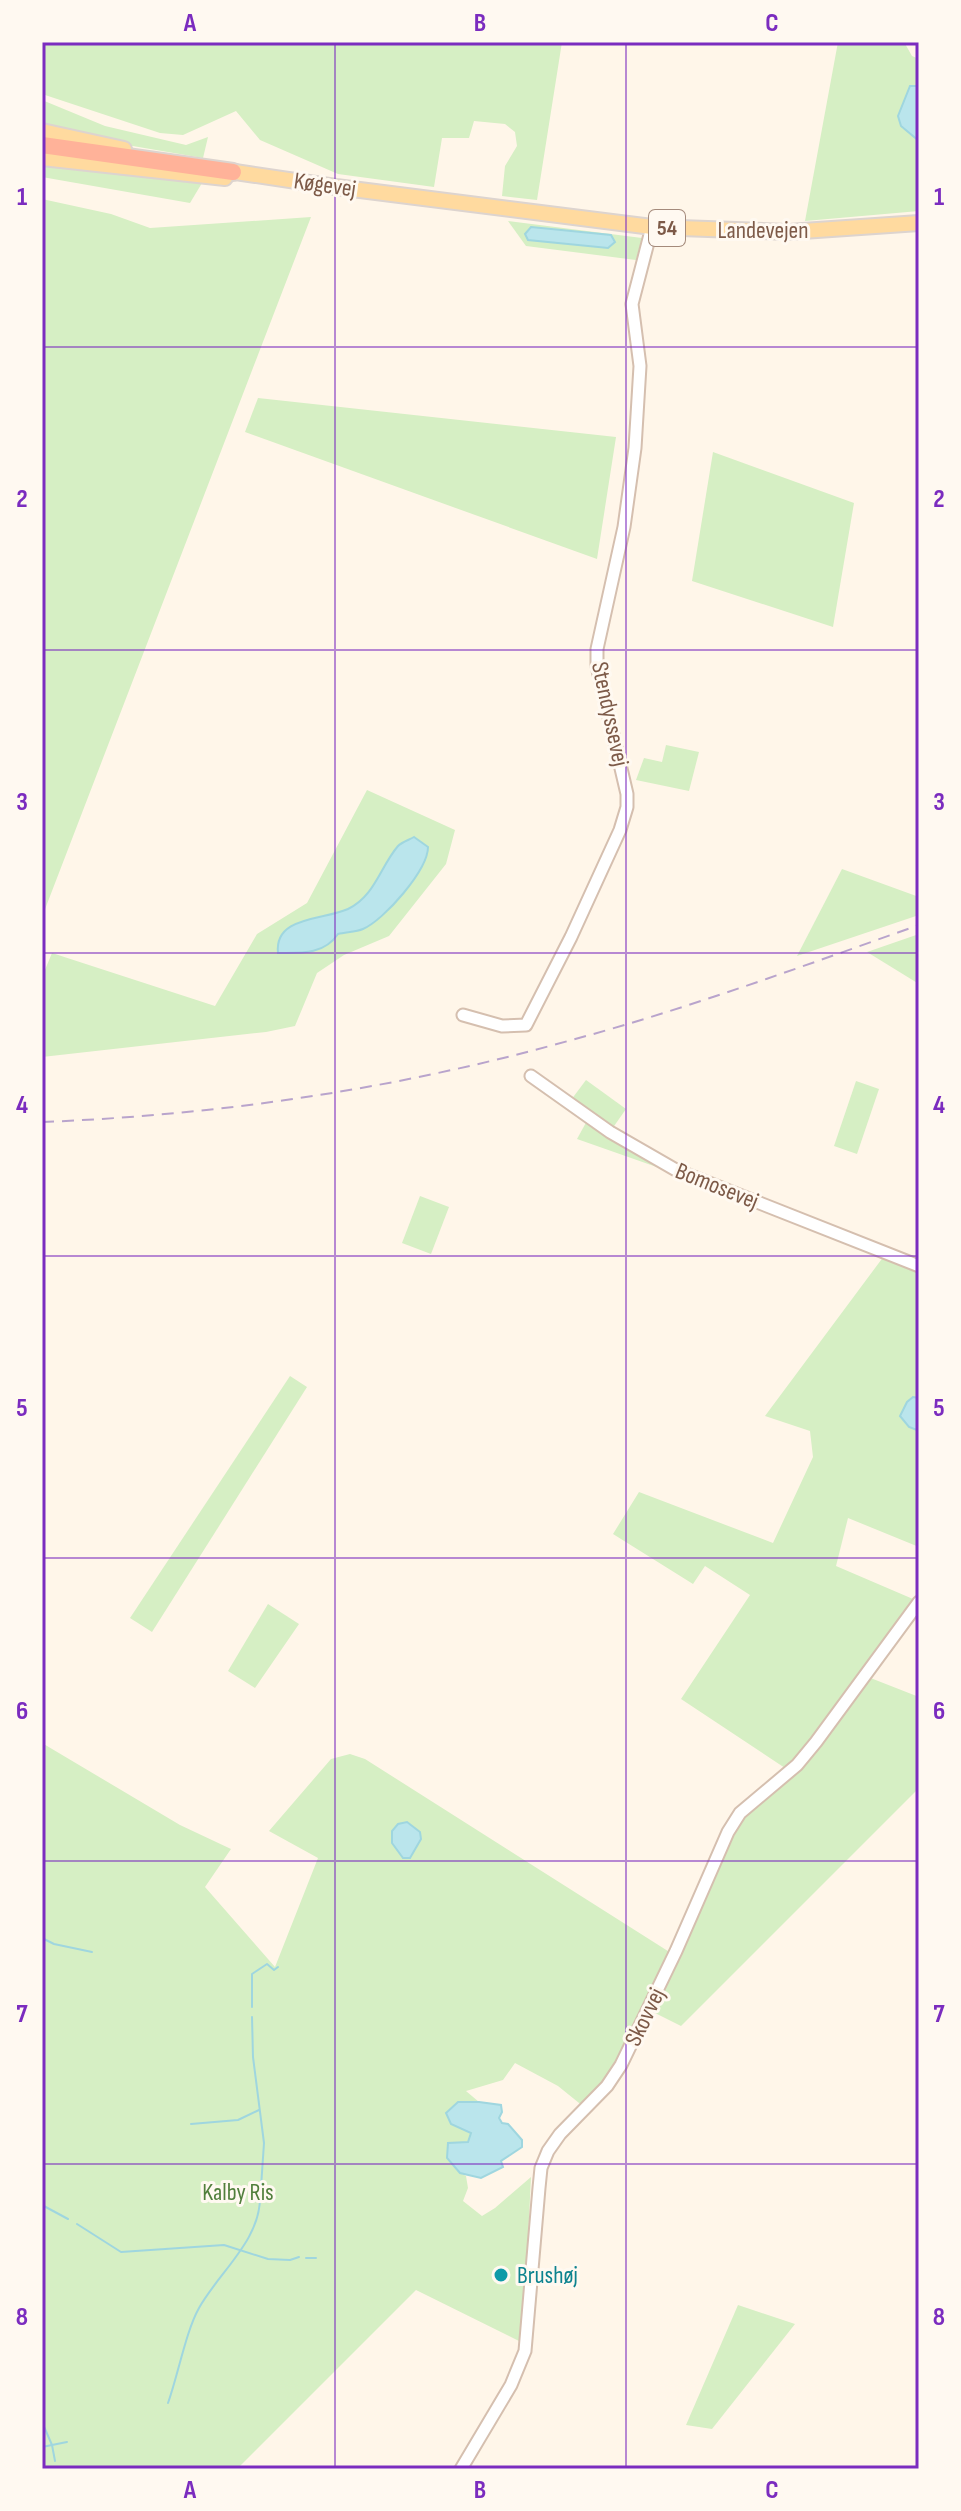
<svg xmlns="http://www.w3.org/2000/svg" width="961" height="2511" font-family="'Sofia Sans Condensed',sans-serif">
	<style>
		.green { fill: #d6efc4 }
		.water { fill: #bae5ec; stroke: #9fd6df; stroke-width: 2 }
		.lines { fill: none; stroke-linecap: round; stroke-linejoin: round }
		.stream { stroke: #9fd6df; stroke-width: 2 }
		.minor-casing { stroke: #d5bfaf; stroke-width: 15 }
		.major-casing { stroke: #ddd4cf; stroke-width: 18 }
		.highway-casing { stroke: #ddd4cf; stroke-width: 20 }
		.minor { stroke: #fff; stroke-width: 11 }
		.major { stroke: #ffda9f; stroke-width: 14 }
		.highway { stroke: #ffb299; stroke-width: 16 }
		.rail { stroke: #b9a4cc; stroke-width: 2; stroke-dasharray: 12 8; stroke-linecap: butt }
		.grid { fill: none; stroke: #7b2cbf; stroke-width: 2; stroke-opacity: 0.55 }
		.culture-dot { fill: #0f9aa8; stroke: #fff9f1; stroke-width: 3 }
		.labels { text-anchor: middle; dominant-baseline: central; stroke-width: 6; stroke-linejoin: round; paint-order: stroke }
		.shield { fill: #fff9f1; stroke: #a48a7b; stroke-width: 2 }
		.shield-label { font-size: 22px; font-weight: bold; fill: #7d5a48 }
		.street-label { font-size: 24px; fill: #7d5a48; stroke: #fff9f1 }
		.park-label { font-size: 24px; fill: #517f3c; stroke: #fff9f1 }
		.culture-label { font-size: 24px; fill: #0d838f; stroke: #fff9f1; text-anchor: start }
		.neatline { fill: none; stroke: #7b2cbf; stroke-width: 3 }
		.grid-label { font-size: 26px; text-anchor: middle; font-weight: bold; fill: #7b2cbf }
	</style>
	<rect width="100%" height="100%" fill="#fff6e9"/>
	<g class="green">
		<polygon points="42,42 562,42 537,200 502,196 505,166 517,146 515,132 505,124 474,121 469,138 442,138 434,187 338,174 260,140 236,111 183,135 160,133 42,94"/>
		<polygon points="838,42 904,42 912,56 919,59 919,211 805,221"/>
		<polygon points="42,100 105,126 186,145 208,137 203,158 80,137 42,126"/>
		<polygon points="42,164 202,183 190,203 42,177"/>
		<polygon points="42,199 111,214 150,228 311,217 42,917"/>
		<polygon points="508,221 642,238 636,260 526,246"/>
		<polygon points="258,398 616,437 597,559 245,432"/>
		<polygon points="713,452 854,503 833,627 692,581"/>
		<polygon points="666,745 699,752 689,791 636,780 644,758 662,762"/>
		<polygon points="367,790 455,830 446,864 389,936 344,955 317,973 295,1026 266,1032 42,1057 42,977 52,953 215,1006 257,934 307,903"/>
		<polygon points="842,869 919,897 919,915 797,956"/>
		<polygon points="919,934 919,984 867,952"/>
		<polygon points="586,1080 626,1109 612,1129 571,1100"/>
		<polygon points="856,1081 879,1089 857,1154 834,1146"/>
		<polygon points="588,1119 688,1178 577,1139"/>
		<polygon points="420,1196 449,1207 431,1254 402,1243"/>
		<polygon points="884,1256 919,1270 919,1547 848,1518 836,1566 913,1599 795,1761 785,1768 681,1699 750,1595 705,1566 693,1584 613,1534 639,1492 773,1543 813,1457 810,1431 765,1416"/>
		<polygon points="290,1376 307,1387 152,1632 130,1618"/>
		<polygon points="268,1604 299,1624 255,1688 228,1671"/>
		<polygon points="868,1677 919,1697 919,1788 681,2026 651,2011 742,1814 799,1767"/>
		<polygon points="42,1743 180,1825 231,1849 205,1887 275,1967 318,1858 269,1831 331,1759 350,1754 365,1759 671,1953 616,2066 584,2107 558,2086 515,2063 503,2080 466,2091 479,2102 458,2102 451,2123 471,2133 460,2173 466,2176 468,2188 463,2201 482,2216 495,2208 531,2177 523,2343 416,2290 237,2469 42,2469"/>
		<polygon points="738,2305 795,2324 712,2429 686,2425"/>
	</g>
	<g class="water">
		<polygon points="910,86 919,86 919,141 901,126 898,116"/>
		<polygon points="531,227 611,235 615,242 608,248 528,240 525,234"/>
		<path d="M414 837 428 847C428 870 384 920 363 929 356 932 346 932 338 934 324 955 300 953 278 953 274 916 324 920 348 909 375 896 380 867 398 846 402 842 409 840 414 837Z"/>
		<polygon points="913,1397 919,1398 917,1430 909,1427 900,1416 907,1402"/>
		<polygon points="407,1822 420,1832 421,1839 410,1858 403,1858 392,1843 392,1831 398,1824"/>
		<polygon points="458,2102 479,2102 501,2105 502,2112 499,2118 502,2123 508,2124 522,2140 522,2147 501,2161 503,2167 481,2178 460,2173 447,2158 448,2143 468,2142 471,2133 451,2124 446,2113"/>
	</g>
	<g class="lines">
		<g class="stream">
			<polyline points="42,1938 54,1944 92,1952"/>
			<polyline points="252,2007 252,1974 267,1964 274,1970 278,1967"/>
			<polyline points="252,2017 253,2057 264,2143 261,2187"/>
			<polyline points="191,2124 238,2120 259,2110"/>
			<polyline points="42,2205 68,2219"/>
			<polyline points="77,2224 121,2252 224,2245 268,2259 290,2260 299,2257"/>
			<polyline points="306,2258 316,2258"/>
			<path d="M168 2403C178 2375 186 2331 199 2308 219 2272 261 2240 260 2196"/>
			<polyline points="42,2422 52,2445 55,2461"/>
			<polyline points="42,2447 67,2442"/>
		</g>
		<defs>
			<g id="minor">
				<polyline points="463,1015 502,1026 526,1025 571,937 620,830 627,807 627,794 597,666 597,649 624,527 635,448 640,366 632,304 652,227"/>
				<polyline points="531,1076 610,1132 676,1170 919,1266"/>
				<polyline points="461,2469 511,2385 525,2351 539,2188 541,2168 548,2151 560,2134 607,2086 621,2065 676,1951 728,1832 740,1813 797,1765 816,1742 919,1602"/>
			</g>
			<g id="major">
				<polyline points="42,131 124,149"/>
				<polyline points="42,158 225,178"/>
				<polyline points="222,170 336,187 652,227 788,232 919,223"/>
			</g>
			<polyline id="highway" points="42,145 233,172"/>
		</defs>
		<use href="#minor" class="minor-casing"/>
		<use href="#major" class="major-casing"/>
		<use href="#highway" class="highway-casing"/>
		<use href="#minor" class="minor"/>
		<use href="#major" class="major"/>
		<use href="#highway" class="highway"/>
		<path class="rail" d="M42 1122C220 1115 396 1089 568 1041 687 1009 803 966 919 925"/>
	</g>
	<path class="grid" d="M335 42V2469M626 42V2469M42 347H919M42 650H919M42 953H919M42 1256H919M42 1558H919M42 1861H919M42 2164H919"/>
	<circle class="culture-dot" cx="501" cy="2275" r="8"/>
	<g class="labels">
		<rect class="shield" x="649" y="210" width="36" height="36" rx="6"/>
		<g class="shield-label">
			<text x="667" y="228">54</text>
		</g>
		<g class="street-label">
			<text transform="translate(325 185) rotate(8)">Køgevej</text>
			<text x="763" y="230">Landevejen</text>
			<text transform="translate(610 714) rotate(78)">Stendyssevej</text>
			<text transform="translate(717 1186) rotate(22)">Bomosevej</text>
			<text transform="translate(645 2017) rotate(-64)">Skovvej</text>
		</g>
		<g class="park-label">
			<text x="238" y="2192">Kalby Ris</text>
		</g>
		<g class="culture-label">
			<text x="517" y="2275">Brushøj</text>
		</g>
	</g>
	<rect width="961" height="2511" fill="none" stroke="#fff9f1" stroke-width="88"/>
	<rect x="44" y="44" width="873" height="2423" class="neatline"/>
	<g class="grid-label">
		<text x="190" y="31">A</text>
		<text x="480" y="31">B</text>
		<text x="772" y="31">C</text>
		<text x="22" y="205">1</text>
		<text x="939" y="205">1</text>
		<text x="22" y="507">2</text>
		<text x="939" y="507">2</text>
		<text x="22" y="810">3</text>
		<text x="939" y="810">3</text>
		<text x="22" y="1113">4</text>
		<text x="939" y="1113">4</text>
		<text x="22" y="1416">5</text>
		<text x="939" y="1416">5</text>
		<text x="22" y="1719">6</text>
		<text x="939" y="1719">6</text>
		<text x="22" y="2022">7</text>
		<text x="939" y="2022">7</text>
		<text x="22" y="2325">8</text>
		<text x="939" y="2325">8</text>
		<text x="190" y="2498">A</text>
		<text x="480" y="2498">B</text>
		<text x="772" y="2498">C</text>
	</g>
</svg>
